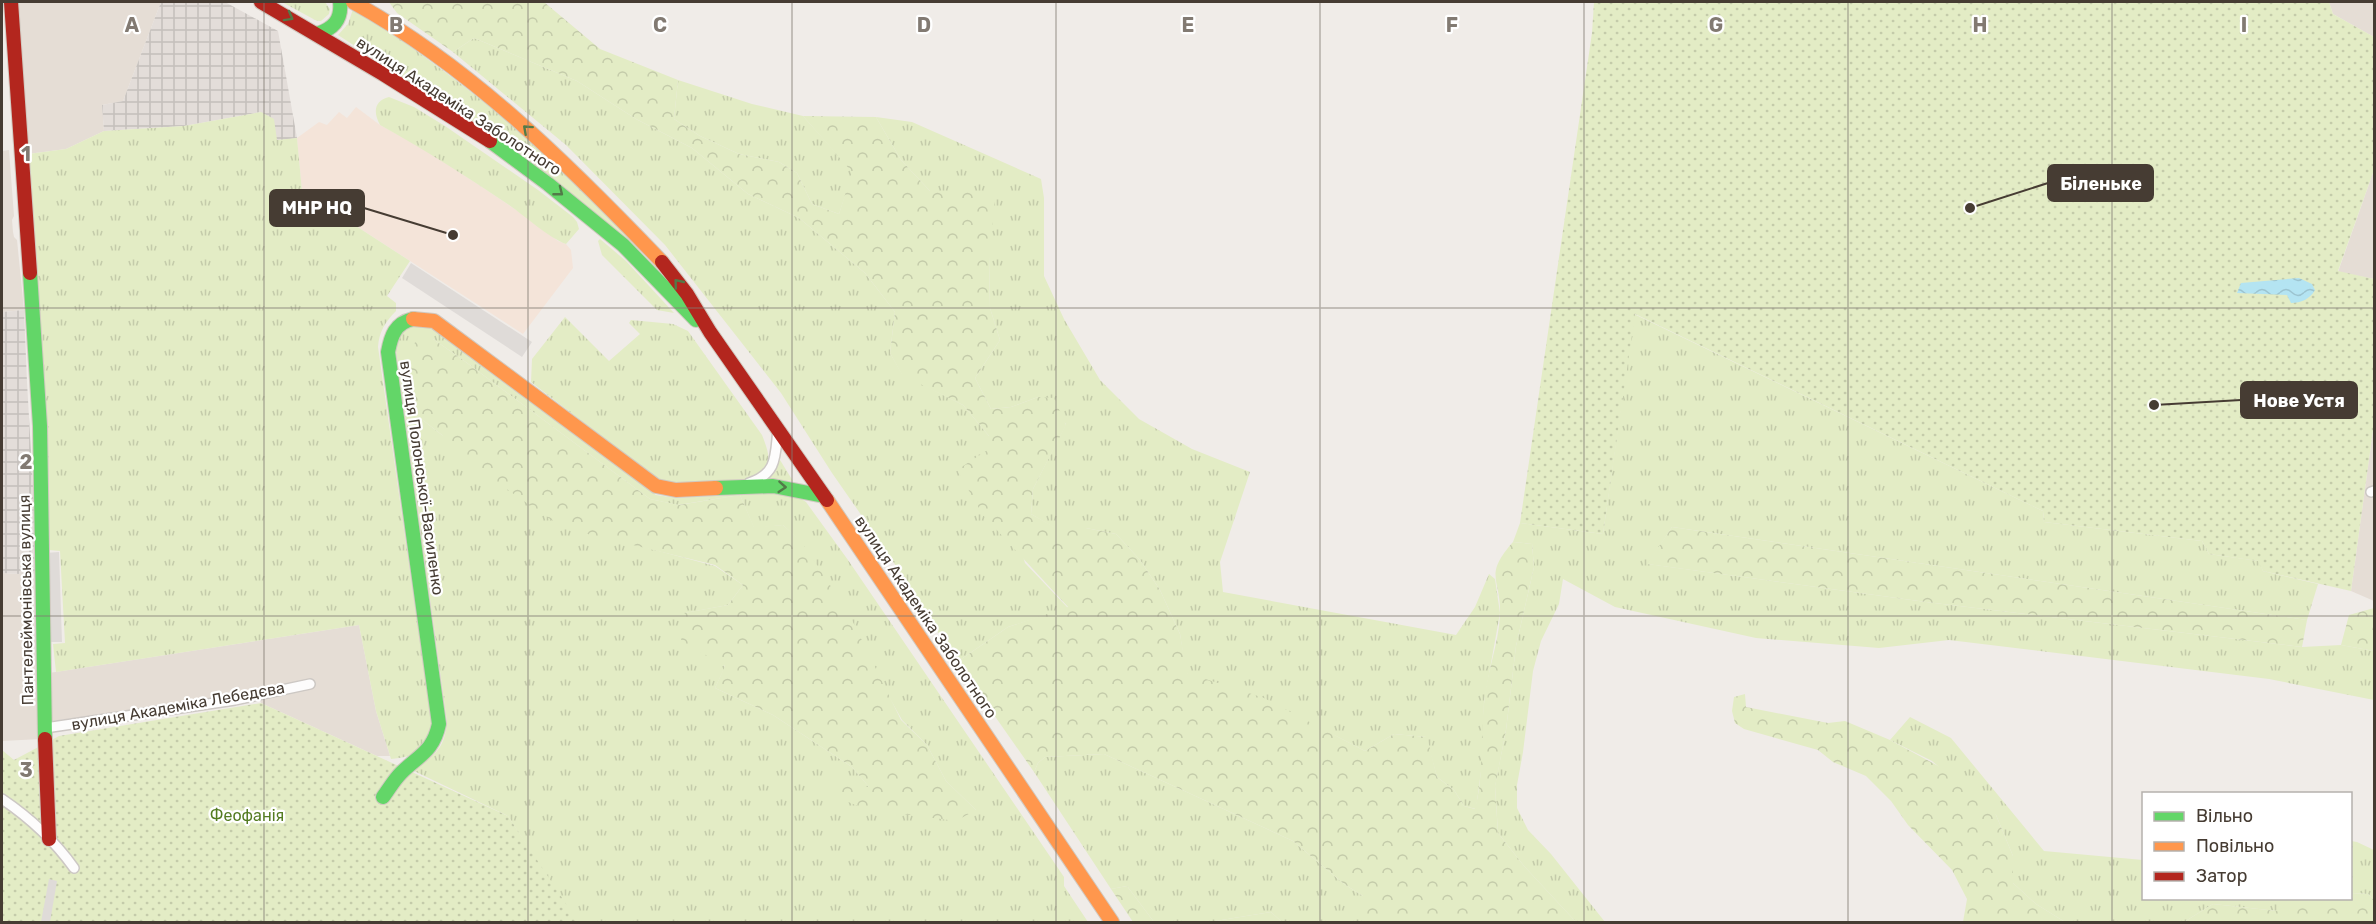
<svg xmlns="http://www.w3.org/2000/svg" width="2376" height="924" font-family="Rubik,sans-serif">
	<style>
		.residential { fill: #e5ddd5 }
		.commercial { fill: #f4e4d9 }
		.industrial { fill: url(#industrial-grid) }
		.grass { fill: url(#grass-tufts); fill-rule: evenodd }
		.forest { fill: url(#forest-crowns) }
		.park { fill: url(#park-dots) }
		.parking { fill: #dfdbd8 }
		.water { fill: url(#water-waves) }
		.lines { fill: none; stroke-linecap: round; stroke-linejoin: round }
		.street-casing { stroke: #cdc8c4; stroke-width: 12 }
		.fast-casing { stroke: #d1c9c0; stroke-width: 16 }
		.slow-casing { stroke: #d1c9c0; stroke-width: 16 }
		.jam-casing { stroke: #d1c9c0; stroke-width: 16 }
		.street { stroke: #fdfcfc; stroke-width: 9 }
		.fast { stroke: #63d668; stroke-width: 14 }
		.slow { stroke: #ff974d; stroke-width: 14 }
		.jam { stroke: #b3261e; stroke-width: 14 }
		.oneway { stroke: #527a48 }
		.grid { fill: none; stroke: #827a72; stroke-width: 1.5; stroke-opacity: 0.55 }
		.labels { text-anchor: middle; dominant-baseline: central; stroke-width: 4.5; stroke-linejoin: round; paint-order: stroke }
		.street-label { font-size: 16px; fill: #463c33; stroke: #fff }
		.park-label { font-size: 16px; fill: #547c22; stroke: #fff }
		.grid-label { font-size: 20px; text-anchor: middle; font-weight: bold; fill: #827a72; stroke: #fff; stroke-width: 4.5; stroke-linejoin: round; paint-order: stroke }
		.leader { fill: none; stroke: #463c33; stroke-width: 2 }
		.callout-dot { fill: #463c33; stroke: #fff; stroke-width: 2 }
		.callout { fill: #463c33; stroke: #463c33; stroke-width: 2 }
		.callout-label { font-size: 18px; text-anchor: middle; font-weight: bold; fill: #fff }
	</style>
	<defs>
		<pattern id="industrial-grid" width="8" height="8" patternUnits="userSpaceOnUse" patternTransform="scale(1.5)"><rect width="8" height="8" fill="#e3ddd9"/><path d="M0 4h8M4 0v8" fill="none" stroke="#c4bfbb"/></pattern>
		<pattern id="grass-tufts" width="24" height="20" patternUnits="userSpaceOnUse" patternTransform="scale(1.5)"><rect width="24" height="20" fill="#e3ecc5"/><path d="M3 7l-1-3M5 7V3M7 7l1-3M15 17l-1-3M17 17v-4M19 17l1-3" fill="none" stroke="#c4cbaa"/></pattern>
		<pattern id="forest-crowns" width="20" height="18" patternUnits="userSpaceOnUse" patternTransform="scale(1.5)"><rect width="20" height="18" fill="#e3ecc5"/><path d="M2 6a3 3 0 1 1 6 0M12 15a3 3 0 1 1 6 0" fill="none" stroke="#c4cbaa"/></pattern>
		<pattern id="park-dots" width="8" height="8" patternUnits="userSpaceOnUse" patternTransform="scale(1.5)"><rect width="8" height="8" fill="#e3ecc5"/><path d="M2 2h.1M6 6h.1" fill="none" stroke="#c4cbaa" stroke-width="1.8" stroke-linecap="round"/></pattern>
		<pattern id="water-waves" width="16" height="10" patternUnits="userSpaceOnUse" patternTransform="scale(1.5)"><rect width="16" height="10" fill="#b4e4f2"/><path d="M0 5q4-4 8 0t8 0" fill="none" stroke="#9cc4d0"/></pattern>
	</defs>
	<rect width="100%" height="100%" fill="#f0ece8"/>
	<g class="residential">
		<polygon points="18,2 161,2 123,101 102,105 104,131 66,149 28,154"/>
		<polygon points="2329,2 2374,2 2374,37 2333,14"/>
		<polygon points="9,150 14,216 12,220 13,232 14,237 17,240 24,310 2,312 2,151"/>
		<polygon points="2374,170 2374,279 2338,272"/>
		<polygon points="2374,423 2374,601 2351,591"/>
		<polygon points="2,573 38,575 41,739 2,741"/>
		<polygon points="359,625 376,711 390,756 377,756 261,703 258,694 51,721 49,673"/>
	</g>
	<polygon class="commercial" points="356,107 380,125 419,146 479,185 537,224 558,241 566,244 571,250 573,268 523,334 302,191 297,138 319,122 327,125 339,112 347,118"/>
	<g class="industrial">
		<polygon points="161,2 225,2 278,31 297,138 277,141 261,112 184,126 104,131 102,105 123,101"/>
		<polygon points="24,310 27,382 38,575 2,573 2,312"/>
	</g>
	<g class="grass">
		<polygon points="282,2 325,2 330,9 329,14 321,21 317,21"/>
		<path d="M354 6C412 48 471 89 525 136 570 175 611 218 652 261L523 155 338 35 348 24Z"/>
		<polygon points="474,38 577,81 636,119 692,148 748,194 799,218 865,273 895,312 890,353 902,374 963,405 989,436 990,449 1025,563 1068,608 1008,627 957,662 887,552 832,473 781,393 665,245 566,145 453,52"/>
		<polygon points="678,80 752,104 803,116 853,172 839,214 812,204 797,173 779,162 739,154 700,136 674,119"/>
		<path d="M389 97 414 107 445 126 538 190 573 217 577 222 579 229 566 244C549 238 525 216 509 205 467 177 424 149 380 125 373 112 374 101 389 97Z"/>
		<path d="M261 112 274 119 277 140 297 138 302 191 410 261 387 296 396 303V311C385 322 379 332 378 347L432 726C426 750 415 757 391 759L376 711 359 625 56 672 53 644 65 643 60 551 49 550 28 154 66 149 104 131 184 126Z"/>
		<polygon points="876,117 912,122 1041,179 1044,198 1044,276 1064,319 1100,380 1139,419 1192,449 1250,472 1220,562 1223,592 1456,635 1475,607 1489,574 1495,579 1500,613 1484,702 1482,764 1476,809 1464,806 1454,790 1437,777 1426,737 1394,734 1365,751 1336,736 1186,673 1180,634 1160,590 1140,560 1116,534 1086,528 1055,528 1031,514 1033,489 1066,424 1038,397 1011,407 991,409 975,378 1000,340 990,308 989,256 972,191 930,191 901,160"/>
		<polygon points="600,239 626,261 674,313 657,310 602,255 598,241"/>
		<polygon points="1634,314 2043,511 2044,522 2202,541 2209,554 2259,561 2263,571 2318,584 2307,620 1672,527 1648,564 1926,602 2302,647 2341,645 2374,651 2374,700 2269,679 1949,640 1879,648 1756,638 1615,607 1563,579 1559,604 1541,641 1533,671 1523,752 1517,785 1517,808 1528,830 1551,854 1605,922 1576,922 1524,866 1498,833 1495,786 1506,730 1516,646 1534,567 1532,544 1513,542 1520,523 1603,534"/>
		<path d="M565 317 609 361 640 334 629 323 631 320 673 324 688 331 762 435C770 455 776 474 747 479L674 484 657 479 531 382 532 359Z"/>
		<path d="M421 323 432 327 656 495 677 498 781 492 797 496 806 502 848 560 1064 877V886L1088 922H576L508 816 414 771C435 753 444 751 447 722L396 351C397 333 401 324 421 323ZM419 339H433L463 360 650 499 678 505 740 495 754 528 783 525 800 541 819 572 902 720 927 745 946 781 976 810 829 784 870 788 852 767 773 715 715 688 725 667 685 613 728 605 743 585 715 566 610 538 442 435 411 411Z"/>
		<polygon points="780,460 793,481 769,479"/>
		<polygon points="1910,717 1951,738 2044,851 2143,860 2144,898 2277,899 2277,911 2213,904 2184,922 2065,922 2036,904 2013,883 2013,856 1996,815 1932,761 1890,740"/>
		<polygon points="1104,754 1293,841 1344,884 1363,896 1363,922 1282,922 1271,912 1209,922 1154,922 1127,886 1111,889 1034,772 1038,763 1045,757"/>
		<polygon points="2351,841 2357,842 2374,850 2374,900 2368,894 2351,893"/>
	</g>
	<g class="forest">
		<path d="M389 2H544L600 49 678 80 674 119 700 136 739 154 779 162 797 173 812 204 839 214 852 172 803 116 876 117 901 160 930 191H972L995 199 989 256 990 308 1000 340 975 378 991 409 1011 407 1038 397 1054 398 1066 425 1033 489 1031 514 1056 528H1086L1116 534 1140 560 1160 590 1180 634 1187 673 1264 698 1365 751 1394 734 1427 737 1437 777 1454 790 1464 806 1475 809C1484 775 1480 739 1484 704 1486 674 1499 644 1500 614 1501 578 1483 576 1513 542L1532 544 1534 567 1516 646 1506 730 1495 787 1498 833 1524 866 1576 922H1363V896L1344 884 1293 841 1104 754 1045 757 1038 763 1034 772 957 662 1008 627 1068 607 983 515 957 470 989 449V436L963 405 902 375 890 353 895 312 865 273 799 218 748 194 692 148 636 119 577 81 474 38 453 52 397 13Z"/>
		<polygon points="419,339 433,339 463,360 650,499 679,505 740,495 754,527 783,525 801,541 849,614 901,720 927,745 946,781 976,810 956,821 865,809 827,793 829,783 869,787 852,767 773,715 715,688 725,666 681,641 684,613 728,605 743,585 715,565 563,528 472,465 442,435 411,411 406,361 409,348"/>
		<polygon points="1672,527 2307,620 2302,647 1926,602 1647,564"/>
		<polygon points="2374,608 2374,651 2341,645 2349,615"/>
		<polygon points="1745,694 1746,707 1828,723 1845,721 1890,740 1979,788 1996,815 2013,856 2013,883 2036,904 2065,922 1963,922 1967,899 1952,870 1908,825 1891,801 1866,776 1833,762 1818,750 1744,729 1735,723 1732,711 1734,697"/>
		<polygon points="1127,886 1154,922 1133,922 1111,889"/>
		<polygon points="2351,893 2368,894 2374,900 2374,922 2184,922 2213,904 2277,911 2277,899 2350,898"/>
		<polygon points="1271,912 1282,922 1209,922"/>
	</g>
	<g class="park">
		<polygon points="1594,2 2329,2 2333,14 2374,37 2374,170 2338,271 2374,279 2374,423 2351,591 2263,571 2258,561 2209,554 2202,541 2044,522 2043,511 1635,314 1603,534 1520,523 1592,33"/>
		<polygon points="261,703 508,816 578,922 2,922 2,750 14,760 59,736"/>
	</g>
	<g class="parking">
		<polygon points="411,263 532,342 522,357 402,278"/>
		<polygon points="59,552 62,642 48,642 45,553"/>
		<polygon points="49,879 57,881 50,922 41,922"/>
	</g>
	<path class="water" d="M2299 278 2312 284 2315 290C2310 299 2301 303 2291 303L2287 295 2237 293 2241 283Z"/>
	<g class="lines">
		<defs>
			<g id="street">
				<path d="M749 483C778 474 775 455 778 429"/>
				<polyline points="2371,492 2374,491"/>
				<polyline points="45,728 235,700 310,684"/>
				<path d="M2 799C30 818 54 840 74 868"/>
			</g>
			<g id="fast">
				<path d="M317 34C333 29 342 20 340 2"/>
				<polyline points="490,141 548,184 623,245 696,320"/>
				<polyline points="30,273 40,426 45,739"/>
				<polyline points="716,488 773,486 824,496"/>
				<path d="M383 797C389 789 394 780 401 773 419 755 433 752 439 724L388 352C391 336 395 323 413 319"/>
			</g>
			<g id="slow">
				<path d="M353 2C471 67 569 165 662 262"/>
				<polyline points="413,319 434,321 656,486 676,490 716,488"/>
				<polyline points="827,500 1112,922"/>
			</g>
			<g id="jam">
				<polyline points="11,2 30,273"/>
				<polyline points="261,2 383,74 490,141"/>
				<polyline points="662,262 687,294 710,332 827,500"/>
				<polyline points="45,739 49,839"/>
			</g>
		</defs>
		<use href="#street" class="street-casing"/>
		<use href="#fast" class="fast-casing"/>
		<use href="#slow" class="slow-casing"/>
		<use href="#jam" class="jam-casing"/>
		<use href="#street" class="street"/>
		<use href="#fast" class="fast"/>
		<use href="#slow" class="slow"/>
		<use href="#jam" class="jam"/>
	</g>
	<defs><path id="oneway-chevron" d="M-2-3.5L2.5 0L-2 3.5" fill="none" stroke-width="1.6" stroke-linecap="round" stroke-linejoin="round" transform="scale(1.5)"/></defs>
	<g class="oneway">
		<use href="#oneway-chevron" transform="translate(289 17) rotate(29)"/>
		<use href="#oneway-chevron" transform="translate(527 129) rotate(-138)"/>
		<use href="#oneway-chevron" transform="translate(559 192) rotate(38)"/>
		<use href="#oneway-chevron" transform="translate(678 283) rotate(-129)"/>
		<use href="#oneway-chevron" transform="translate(782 487) rotate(4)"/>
	</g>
	<path class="grid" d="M264 2V922M528 2V922M792 2V922M1056 2V922M1320 2V922M1584 2V922M1848 2V922M2112 2V922M2 308H2374M2 616H2374"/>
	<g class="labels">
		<g class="street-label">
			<text transform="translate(459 106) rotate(33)">вулиця Академіка Заболотного</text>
			<text transform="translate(422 478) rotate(82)">вулиця Полонської-Василенко</text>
			<text transform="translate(26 600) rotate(-91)">Пантелеймонівська вулиця</text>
			<text transform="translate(926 617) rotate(56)">вулиця Академіка Заболотного</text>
			<text transform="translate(178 706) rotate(-10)">вулиця Академіка Лебедєва</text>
		</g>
		<g class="park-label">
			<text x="247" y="815">Феофанія</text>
		</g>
	</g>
	<g class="grid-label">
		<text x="132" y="32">A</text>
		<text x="396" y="32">B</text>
		<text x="660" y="32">C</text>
		<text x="924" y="32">D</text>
		<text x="1188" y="32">E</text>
		<text x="1452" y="32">F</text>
		<text x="1716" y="32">G</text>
		<text x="1980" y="32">H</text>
		<text x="2244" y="32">I</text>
		<text x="26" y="161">1</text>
		<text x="26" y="469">2</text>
		<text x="26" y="777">3</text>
	</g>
	<path class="leader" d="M1970 208L2048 183M453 235L364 208M2154 405L2241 400"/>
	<g class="callout-dot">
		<circle cx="1970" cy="208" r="6"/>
		<circle cx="453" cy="235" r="6"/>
		<circle cx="2154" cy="405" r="6"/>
	</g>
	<g class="callout">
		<rect x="2048" y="165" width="105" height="36" rx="6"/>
		<rect x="270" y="190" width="94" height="36" rx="6"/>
		<rect x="2241" y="382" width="116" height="36" rx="6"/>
	</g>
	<g class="callout-label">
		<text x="2101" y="190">Біленьке</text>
		<text x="317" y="214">MHP HQ</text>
		<text x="2299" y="407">Нове Устя</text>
	</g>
	<rect width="2376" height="924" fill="none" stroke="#463c33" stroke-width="6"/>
	<rect x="2142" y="792" width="210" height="108" fill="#ffffff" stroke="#b5b1ad" stroke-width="1.5"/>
	<rect x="2154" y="812" width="30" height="9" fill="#63d668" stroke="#b5b1ad" stroke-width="1.5"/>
	<text x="2196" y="822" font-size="18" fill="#463c33">Вільно</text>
	<rect x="2154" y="842" width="30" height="9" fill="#ff974d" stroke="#b5b1ad" stroke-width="1.5"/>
	<text x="2196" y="852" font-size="18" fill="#463c33">Повільно</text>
	<rect x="2154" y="872" width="30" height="9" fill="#b3261e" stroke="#b5b1ad" stroke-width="1.5"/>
	<text x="2196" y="882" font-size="18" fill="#463c33">Затор</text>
</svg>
